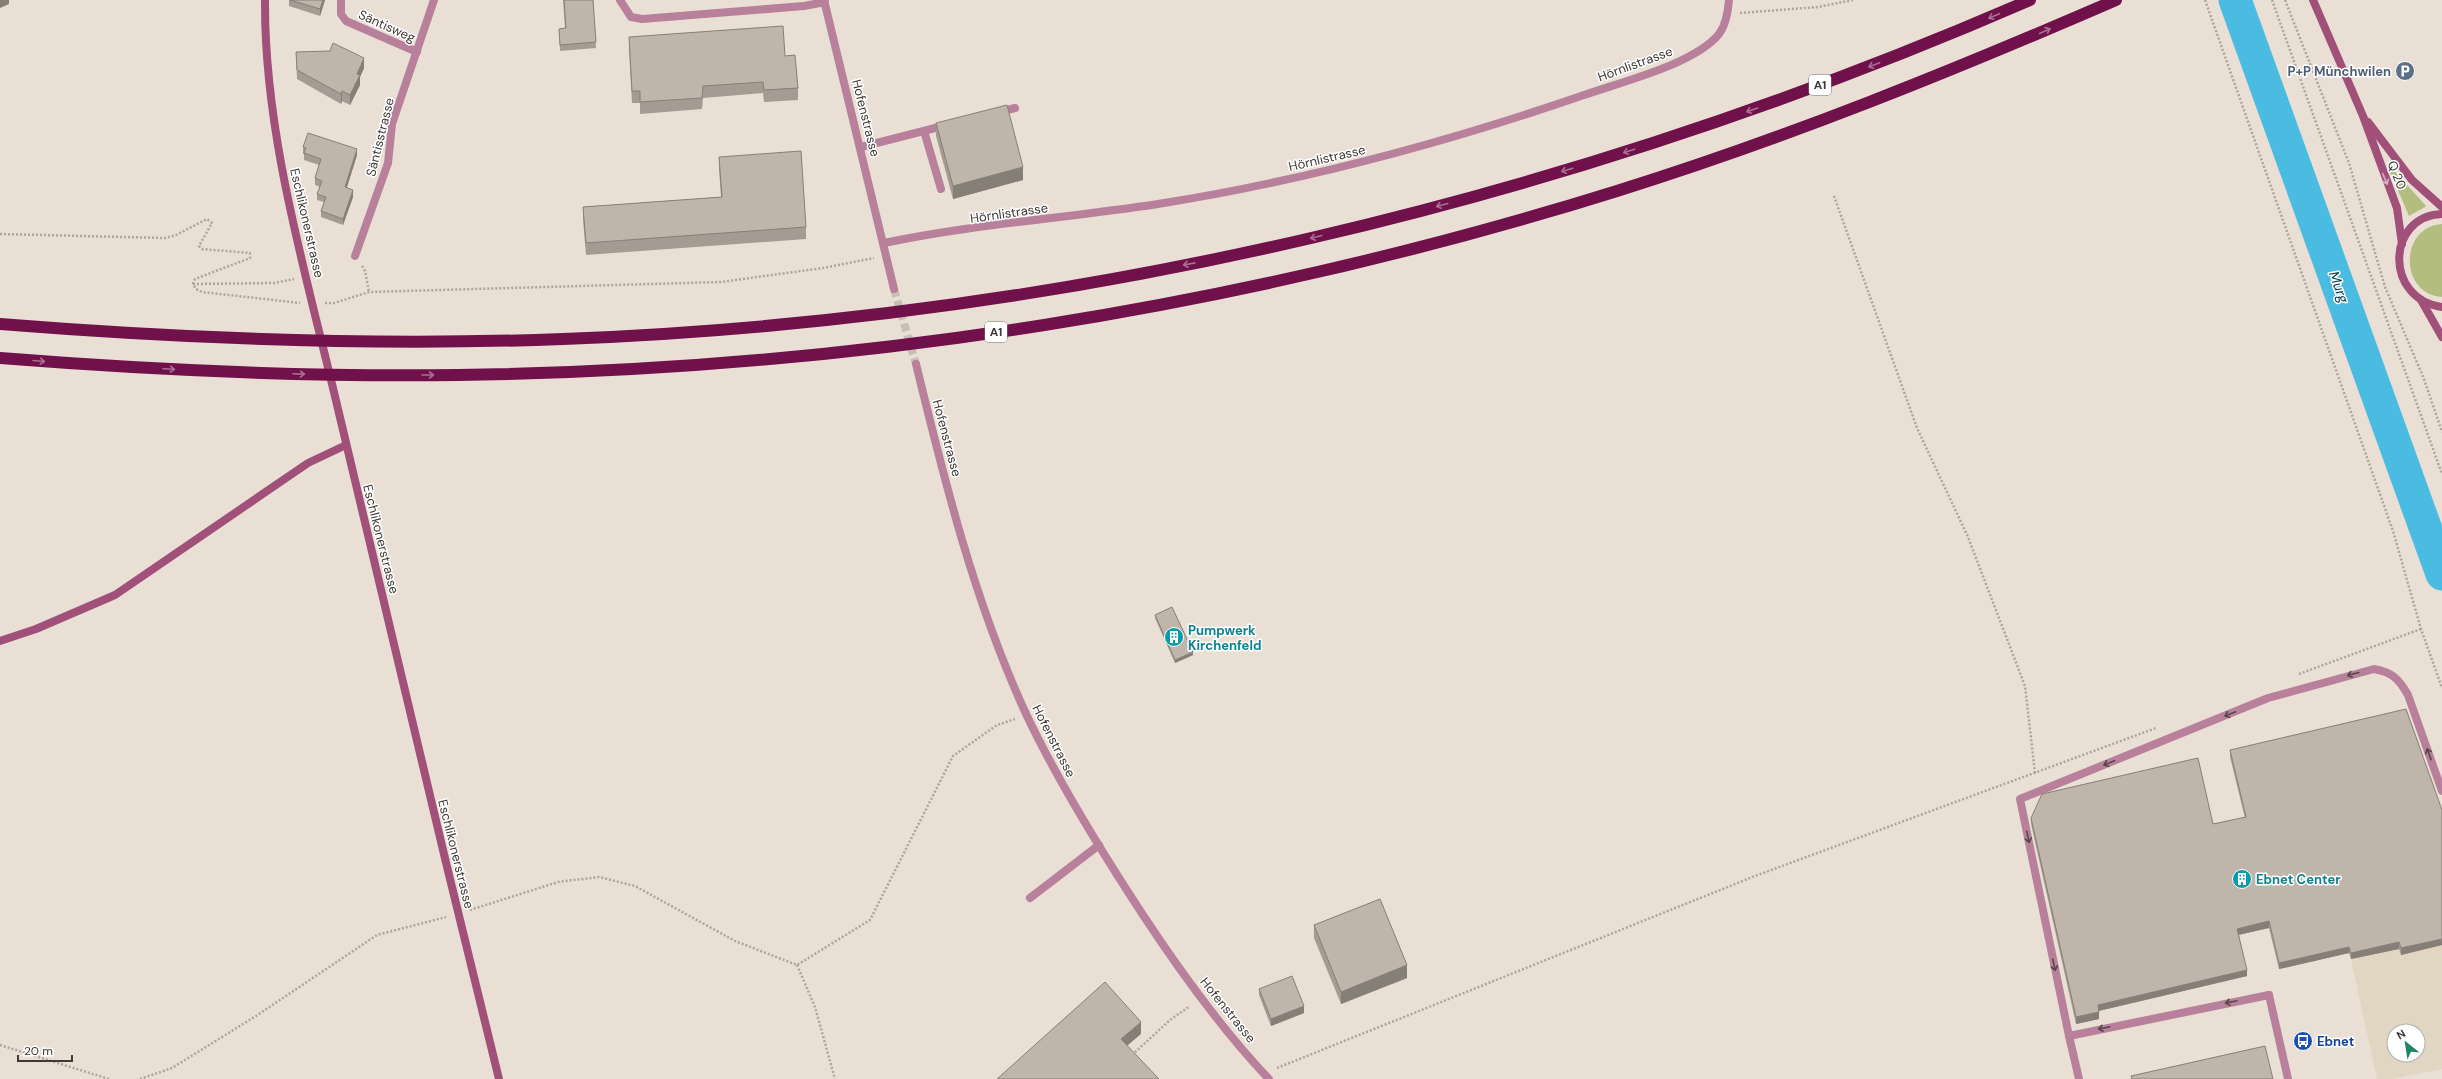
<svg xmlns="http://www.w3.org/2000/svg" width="2442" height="1079" font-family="'DM Sans',sans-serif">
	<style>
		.commercial { fill: #e1d6c1; fill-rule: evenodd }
		.green { fill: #b3bd7e }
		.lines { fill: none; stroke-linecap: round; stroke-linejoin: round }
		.river { stroke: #4abbe1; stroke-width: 33 }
		.street-tunnel { stroke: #c7beb5; stroke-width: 8; stroke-dasharray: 8 4; stroke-linecap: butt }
		.path { stroke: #ada59d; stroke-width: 2.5; stroke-dasharray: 2 2; stroke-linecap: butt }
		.lane { stroke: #b9809b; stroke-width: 8 }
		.street { stroke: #b9809b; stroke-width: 8 }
		.secondary { stroke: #a1507a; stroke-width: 8 }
		.highway { stroke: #70114b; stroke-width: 12 }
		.wall { fill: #a49c93 }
		.shaded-wall { fill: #867f78 }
		.building { fill: #bfb5ab; stroke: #867f78 }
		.oneway { stroke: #a97093 }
		.oneway2 { stroke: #d5b0c3 }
		.oneway3 { stroke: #564749 }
		.labels { text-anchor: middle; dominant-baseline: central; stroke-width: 3; stroke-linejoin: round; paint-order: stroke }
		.shield { fill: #fff; stroke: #777472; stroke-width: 1 }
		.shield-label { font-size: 12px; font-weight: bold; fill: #3d3935 }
		.street-label { font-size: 13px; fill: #3d3935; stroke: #fff }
		.service-label { font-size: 13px; font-weight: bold; fill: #4e5e75; stroke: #fff; text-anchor: end }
		.culture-label { font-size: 13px; font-weight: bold; fill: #0d838f; stroke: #fff; text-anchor: start }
		.transit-label { font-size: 13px; font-weight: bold; fill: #164399; stroke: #fff; text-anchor: start }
		.water-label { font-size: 14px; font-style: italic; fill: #033847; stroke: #fff }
	</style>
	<rect width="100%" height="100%" fill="#e9dfd5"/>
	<path class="commercial" d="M2442 945V1069L2392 1079H2377L2351 959 2399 949 2401 955ZM2394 1031H2418V1055H2394Z"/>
	<g class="green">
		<polygon points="2390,166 2426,206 2425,207 2409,216 2388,167"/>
		<path d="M2442 224V297C2399 294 2399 227 2442 224Z"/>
	</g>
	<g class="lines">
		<polyline class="river" points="2235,0 2442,574"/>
		<polyline class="street-tunnel" points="894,289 916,364"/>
		<g class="path">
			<polyline points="2205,0 2393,531 2421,629 2442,688"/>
			<polyline points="2272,0 2442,474"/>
			<polyline points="2285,0 2349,163 2385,287 2424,379 2442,432"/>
			<polyline points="1740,13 1818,7 1853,0"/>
			<polyline points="1834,196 1917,428 1968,537 2025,686 2035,773"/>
			<polyline points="0,234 165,238 176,235 207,219 212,223 199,246 202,249 250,253 250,258 195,279 193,284 196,289 202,292 300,303"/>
			<polyline points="362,266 365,271 369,292"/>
			<polyline points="193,284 274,283 294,279"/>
			<polyline points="325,303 334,303 369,292 721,282 823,268 874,258"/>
			<polyline points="2299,674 2421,629"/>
			<polyline points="470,910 558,882 599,877 635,886 735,941 797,965 870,920 953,756 997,725 1015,719"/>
			<polyline points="797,965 815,1007 835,1079"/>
			<polyline points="0,1045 109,1079"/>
			<polyline points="1132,1055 1170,1020 1190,1006"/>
			<polyline points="1277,1068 1755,876 2156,728"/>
			<polyline points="140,1079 172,1068 256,1016 377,935 446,917"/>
		</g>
		<g class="lane">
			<polyline points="999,112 1015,108"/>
			<polyline points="924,131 941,189"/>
			<polyline points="861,147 947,125"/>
			<polyline points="1030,898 1099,845"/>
			<path d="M2069 1036 2020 799 2268 698 2374 669C2392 672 2399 679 2408 695L2442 791"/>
			<polyline points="2079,1079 2069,1036 2269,995"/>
		</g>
		<g class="street">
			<polyline points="341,0 341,14 346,21 417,52"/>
			<polyline points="620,0 631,17 642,19 804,6 825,2"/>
			<polyline points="824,0 894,289"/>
			<path d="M884 243C974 224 1067 218 1158 204 1303 181 1445 143 1584 95 1621 82 1695 64 1719 34 1726 25 1728 12 1729 0"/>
			<polyline points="355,256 388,163 392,124 434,0"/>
			<path d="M916 364C945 483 975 604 1027 716 1060 785 1101 851 1143 915 1180 971 1223 1031 1269 1079"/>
			<polyline points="2269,995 2288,1079"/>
		</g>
		<g class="secondary">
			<path d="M265 0C264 136 307 277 338 409 390 633 444 856 499 1079"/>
			<polyline points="2313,0 2363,116 2397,208 2402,244"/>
			<polyline points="2368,122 2412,180 2442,207"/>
			<path d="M2442 214C2386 216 2384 299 2442 307"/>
			<polyline points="2421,300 2442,337"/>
			<polyline points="0,641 36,629 115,595 308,463 346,445"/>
		</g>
		<g class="highway">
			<path d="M0 324C188 339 375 346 563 339 1067 320 1568 201 2030 0"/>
			<path d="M0 358C152 370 305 377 458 375 850 370 1243 308 1617 191 1787 138 1952 71 2116 0"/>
		</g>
	</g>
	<g class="wall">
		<polygon points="289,0 325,0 320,16 289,6"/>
		<polygon points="563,0 593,0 596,48 560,51 559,29 565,28"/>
		<polygon points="629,37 785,56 798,88 798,100 764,102 763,93 703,98 702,109 640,114 640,103 632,103 629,49"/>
		<polygon points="296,52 364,68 360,77 360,85 350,105 342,101 341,104 297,79"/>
		<polygon points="936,123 1023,180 953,199 936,136"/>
		<polygon points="303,147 357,155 346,188 353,197 343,225 321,217 321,211 324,202 317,200 317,194 320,187 315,185 315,178 319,165 304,160 304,154 303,154"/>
		<polygon points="719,157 806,227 806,239 586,255 583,219 583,207 721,197 719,169"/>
		<polygon points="1155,615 1193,655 1175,663 1155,618"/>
		<polygon points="2230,750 2442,810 2442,945 2401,955 2399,949 2351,959 2349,953 2279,969 2269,928 2239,935 2247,976 2099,1011 2099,1019 2076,1024 2031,824 2031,818 2213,824 2245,818 2230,757"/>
		<polygon points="1314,925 1407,978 1341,1004 1314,938"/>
		<polygon points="1259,989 1304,1013 1271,1026 1259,995"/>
	</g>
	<g class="shaded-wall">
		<polygon points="0,0 9,0 9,4 0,8"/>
		<polygon points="323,0 325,0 320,16 320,9"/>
		<polygon points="364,58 364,68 360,77 360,85 350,105 350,95 357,74"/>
		<polygon points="342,91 342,101 341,104 341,94"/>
		<polygon points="357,149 357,155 345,194 345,187"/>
		<polygon points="1023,167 1023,180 953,199 953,186"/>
		<polygon points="353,190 353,197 343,225 343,219"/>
		<polygon points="1193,652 1193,655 1175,663 1175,660"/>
		<polygon points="2269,921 2269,928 2237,935 2237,929"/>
		<polygon points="2442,939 2442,945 2401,955 2401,948"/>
		<polygon points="2399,942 2399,949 2351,959 2351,953"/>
		<polygon points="2349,947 2349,953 2279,969 2279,963"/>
		<polygon points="1407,965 1407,978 1341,1004 1341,992"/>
		<polygon points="2247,970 2247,976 2098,1011 2098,1005"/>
		<polygon points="1304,1006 1304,1013 1271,1026 1271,1019"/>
		<polygon points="2099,1012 2099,1019 2076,1024 2076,1017"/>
		<polygon points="1141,1022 1141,1034 1121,1051 1121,1039"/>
	</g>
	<g class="building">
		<polygon points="290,0 323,0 320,9"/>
		<polygon points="564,0 593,0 596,42 560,45 559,29 566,28"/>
		<polygon points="783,26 785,56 795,55 798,88 764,90 763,82 703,86 702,98 640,102 640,91 632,91 629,37"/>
		<polygon points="333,43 364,58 357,74 360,75 350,95 342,91 341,94 297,70 296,52 330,51"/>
		<polygon points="1007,105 1023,167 953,186 936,123"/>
		<polygon points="308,133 357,149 345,187 353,190 343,219 321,211 326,197 317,194 322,181 315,178 321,159 304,153 306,148 303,147"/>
		<polygon points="801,151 806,227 586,243 583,207 722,197 719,157"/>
		<polygon points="1172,607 1193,652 1175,660 1155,615"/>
		<polygon points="2406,709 2442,810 2442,939 2401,948 2399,942 2351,953 2349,947 2279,963 2269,921 2237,929 2247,970 2098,1005 2099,1012 2076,1017 2031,818 2042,794 2198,758 2213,824 2246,817 2230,750"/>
		<polygon points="1380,899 1407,965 1341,992 1314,925"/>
		<polygon points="1292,976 1304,1006 1271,1019 1259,989"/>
		<polygon points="1105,982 1141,1022 1121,1039 1159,1079 997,1079"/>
		<polygon points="2265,1046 2273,1079 2132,1079 2131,1076"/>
	</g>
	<defs><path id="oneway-shaft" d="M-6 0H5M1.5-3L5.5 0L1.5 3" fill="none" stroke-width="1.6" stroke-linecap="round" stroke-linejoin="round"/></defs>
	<g class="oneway">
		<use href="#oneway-shaft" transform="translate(1994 16) rotate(157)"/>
		<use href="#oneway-shaft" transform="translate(2045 31) rotate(-24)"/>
		<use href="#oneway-shaft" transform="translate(1874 65) rotate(159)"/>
		<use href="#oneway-shaft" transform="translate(1752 110) rotate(161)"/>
		<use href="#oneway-shaft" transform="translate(1629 151) rotate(162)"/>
		<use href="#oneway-shaft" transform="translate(1567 170) rotate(163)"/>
		<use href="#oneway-shaft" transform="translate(1442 205) rotate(165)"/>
		<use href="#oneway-shaft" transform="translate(1316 237) rotate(166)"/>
		<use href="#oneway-shaft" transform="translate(1189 264) rotate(169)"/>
		<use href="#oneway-shaft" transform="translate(39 361) rotate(5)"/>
		<use href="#oneway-shaft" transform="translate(169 369) rotate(3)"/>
		<use href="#oneway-shaft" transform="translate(299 374) rotate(2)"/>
		<use href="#oneway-shaft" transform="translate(428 375)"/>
	</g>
	<use class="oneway2" href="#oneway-shaft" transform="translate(2385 179) rotate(67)"/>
	<g class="oneway3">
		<use href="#oneway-shaft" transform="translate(2353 674) rotate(165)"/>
		<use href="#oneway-shaft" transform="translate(2230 714) rotate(158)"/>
		<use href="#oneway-shaft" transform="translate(2429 754) rotate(-110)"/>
		<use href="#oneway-shaft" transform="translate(2109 763) rotate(158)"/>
		<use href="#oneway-shaft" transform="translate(2028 837) rotate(78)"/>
		<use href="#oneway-shaft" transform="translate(2054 965) rotate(78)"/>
		<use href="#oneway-shaft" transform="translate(2231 1002) rotate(168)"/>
		<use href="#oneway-shaft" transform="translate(2104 1028) rotate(168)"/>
	</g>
	<defs>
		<symbol id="parking-disc" viewBox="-11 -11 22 22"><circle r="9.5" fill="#5c6f8a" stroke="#fff"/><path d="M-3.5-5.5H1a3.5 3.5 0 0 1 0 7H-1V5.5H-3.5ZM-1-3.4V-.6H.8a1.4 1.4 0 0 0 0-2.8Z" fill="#fff"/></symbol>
		<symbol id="building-disc" viewBox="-11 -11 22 22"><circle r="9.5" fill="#0f9aa8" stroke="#fff"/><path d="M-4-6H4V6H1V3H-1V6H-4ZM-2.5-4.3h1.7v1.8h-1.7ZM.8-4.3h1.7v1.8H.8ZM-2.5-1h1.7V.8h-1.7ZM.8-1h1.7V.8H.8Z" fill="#fff"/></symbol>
		<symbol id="bus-disc" viewBox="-11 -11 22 22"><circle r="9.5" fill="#1a4fb4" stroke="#fff"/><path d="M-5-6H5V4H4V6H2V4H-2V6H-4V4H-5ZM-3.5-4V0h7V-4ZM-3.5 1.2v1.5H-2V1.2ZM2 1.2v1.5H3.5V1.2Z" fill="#fff"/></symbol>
	</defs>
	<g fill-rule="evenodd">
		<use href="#parking-disc" x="2394" y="60" width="22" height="22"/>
		<use href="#building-disc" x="1163" y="626" width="22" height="22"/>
		<use href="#building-disc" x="2231" y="868" width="22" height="22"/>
		<use href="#bus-disc" x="2292" y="1030" width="22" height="22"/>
	</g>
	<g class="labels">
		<g class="shield">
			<rect x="1809" y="75" width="22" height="20" rx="3"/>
			<rect x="985" y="322" width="22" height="20" rx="3"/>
		</g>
		<g class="shield-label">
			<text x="1820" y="85">A1</text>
			<text x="996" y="332">A1</text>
		</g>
		<g class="street-label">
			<text transform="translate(387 26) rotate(24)">Säntisweg</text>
			<text transform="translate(1635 64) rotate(-20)">Hörnlistrasse</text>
			<text transform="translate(866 118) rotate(76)">Hofenstrasse</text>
			<text transform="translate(380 137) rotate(-76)">Säntisstrasse</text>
			<text transform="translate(1327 158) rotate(-13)">Hörnlistrasse</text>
			<text transform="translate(2397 175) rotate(68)">Q 20</text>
			<text transform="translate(1009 213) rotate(-8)">Hörnlistrasse</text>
			<text transform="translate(307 223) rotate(77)">Eschlikonerstrasse</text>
			<text transform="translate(947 438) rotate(75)">Hofenstrasse</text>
			<text transform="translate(381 539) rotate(76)">Eschlikonerstrasse</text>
			<text transform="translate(1054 741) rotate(63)">Hofenstrasse</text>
			<text transform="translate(456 854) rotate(76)">Eschlikonerstrasse</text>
			<text transform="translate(1228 1010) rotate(51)">Hofenstrasse</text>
		</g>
		<g class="service-label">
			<text x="2391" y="71">P+P Münchwilen</text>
		</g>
		<g class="culture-label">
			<text x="1188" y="630">Pumpwerk<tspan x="1188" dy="15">Kirchenfeld</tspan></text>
			<text x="2256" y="879">Ebnet Center</text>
		</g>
		<g class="transit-label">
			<text x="2317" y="1041">Ebnet</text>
		</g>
		<g class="water-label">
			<text transform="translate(2339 287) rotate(70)">Murg</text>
		</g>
	</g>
	<g transform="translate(2406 1043) rotate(330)"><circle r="19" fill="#ffffff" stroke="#b1b0ae"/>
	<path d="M0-3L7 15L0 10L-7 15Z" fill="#208661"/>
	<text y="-6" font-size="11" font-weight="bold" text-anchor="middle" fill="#3d3935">N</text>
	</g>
	<path d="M18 1055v6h54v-6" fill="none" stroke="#3d3935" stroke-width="2"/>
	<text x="24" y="1055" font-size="12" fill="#3d3935" stroke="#ffffff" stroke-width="3" paint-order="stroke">20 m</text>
</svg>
